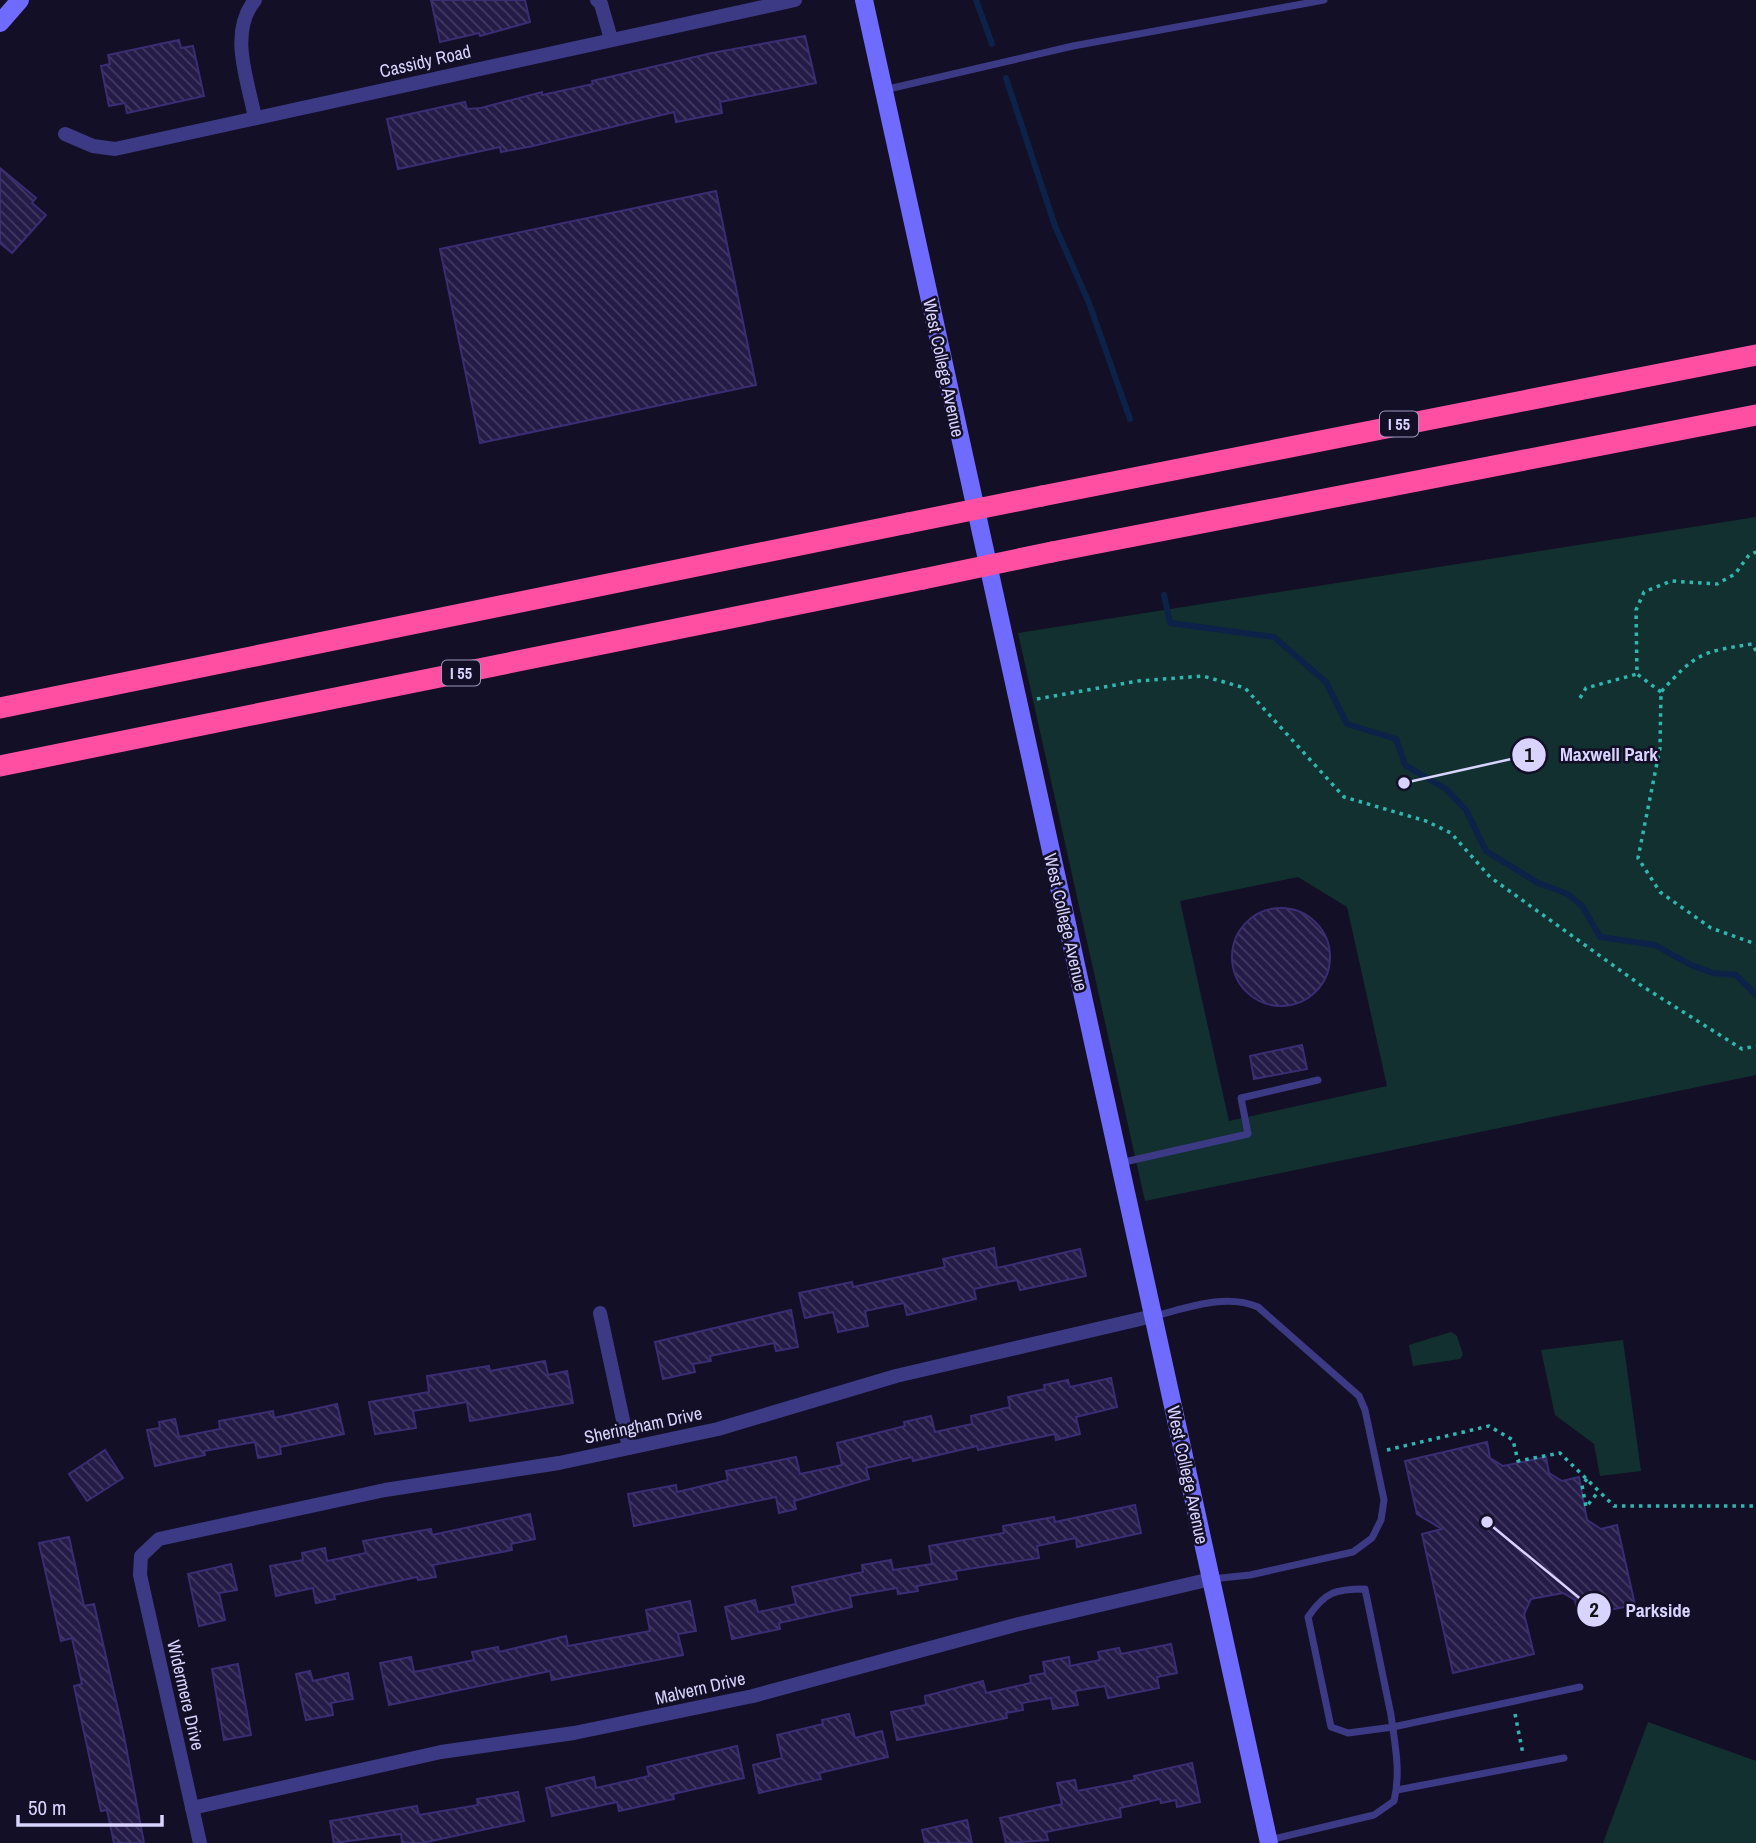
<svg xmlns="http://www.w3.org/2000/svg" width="1756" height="1843" font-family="'Archivo Narrow',sans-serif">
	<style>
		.park { fill: #12302f; fill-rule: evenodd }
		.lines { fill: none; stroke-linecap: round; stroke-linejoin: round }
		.stream { stroke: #0c2248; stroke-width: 6 }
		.building { fill: url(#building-back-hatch); stroke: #3b2d73; stroke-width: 2 }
		.path { stroke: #2fb8b0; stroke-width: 3.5; stroke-dasharray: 3.5 5; stroke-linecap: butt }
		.lane { stroke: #3d3a85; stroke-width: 7 }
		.street { stroke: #3d3a85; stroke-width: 14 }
		.secondary { stroke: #6f6bff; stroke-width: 18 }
		.highway { stroke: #ff4fa3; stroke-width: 21 }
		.highway-bridge { stroke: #ff4fa3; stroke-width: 21 }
		.labels { text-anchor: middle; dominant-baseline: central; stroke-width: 5; stroke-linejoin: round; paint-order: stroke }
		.shield { fill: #130f26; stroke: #9e99be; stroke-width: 2 }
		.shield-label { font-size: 16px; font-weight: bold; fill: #d9d4ff }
		.street-label { font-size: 18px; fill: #d9d4ff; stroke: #130f26 }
		.leader { fill: none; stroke: #d9d4ff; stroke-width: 2.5 }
		.callout-dot { fill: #d9d4ff; stroke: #130f26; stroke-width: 2.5 }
		.mark-label { font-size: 21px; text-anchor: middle; font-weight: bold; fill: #111 }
		.callout-label { font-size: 19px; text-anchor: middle; font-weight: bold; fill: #d9d4ff; stroke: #130f26; stroke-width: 5; stroke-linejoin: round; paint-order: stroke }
	</style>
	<defs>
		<pattern id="building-back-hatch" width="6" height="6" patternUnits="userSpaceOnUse" patternTransform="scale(1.75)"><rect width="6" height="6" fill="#241b47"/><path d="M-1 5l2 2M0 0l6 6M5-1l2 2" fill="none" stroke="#433b63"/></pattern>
	</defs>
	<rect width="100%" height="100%" fill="#130f26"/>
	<g class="park">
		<path d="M1756 517V1075L1145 1201 1018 633ZM1298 877 1347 907 1387 1086 1229 1121 1180 901Z"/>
		<polygon points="1451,1332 1457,1336 1463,1355 1460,1359 1413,1366 1409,1345"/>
		<polygon points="1623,1340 1641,1471 1600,1476 1594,1444 1555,1415 1541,1350"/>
		<polygon points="1648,1722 1756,1761 1756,1843 1603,1843"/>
	</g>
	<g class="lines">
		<g class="stream">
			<polyline points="976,0 992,44"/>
			<polyline points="1006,78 1055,226 1089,303 1130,419"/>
			<polyline points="1164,595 1170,623 1274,637 1326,682 1347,724 1396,739 1405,765 1446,789 1466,810 1486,851 1538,883 1568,894 1583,907 1600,937 1655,945 1691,965 1713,973 1736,975 1756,995"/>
		</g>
	</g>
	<g class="building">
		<polygon points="431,0 525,0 530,22 480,36 479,33 440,42"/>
		<polygon points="805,36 816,83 720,102 722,113 676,122 674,112 533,146 501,152 500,147 398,169 387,119 465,102 467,109 481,108 542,92 542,95 593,84 592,81 712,53"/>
		<polygon points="179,40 181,48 193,46 204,96 127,113 125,103 109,106 101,66 110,64 108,55"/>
		<polygon points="0,168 36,198 32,203 46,215 12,253 0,243"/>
		<polygon points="716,191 756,385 480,443 440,249"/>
		<circle cx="1281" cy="957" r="49"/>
		<polygon points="1302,1045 1307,1069 1254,1079 1250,1056"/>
		<polygon points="994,1248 997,1268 1080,1249 1086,1276 1020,1290 1017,1280 974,1289 976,1299 907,1315 904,1303 865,1311 868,1326 838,1332 833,1312 805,1318 799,1293 852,1282 853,1287 945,1267 943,1259"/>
		<polygon points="791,1310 798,1347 776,1351 774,1343 710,1356 711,1361 693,1364 695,1372 663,1379 655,1342"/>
		<polygon points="545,1361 548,1375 567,1371 573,1403 470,1421 467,1402 413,1411 416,1428 375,1434 369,1402 429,1392 427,1376 489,1366 490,1371"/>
		<polygon points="1111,1378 1117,1407 1076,1417 1080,1434 1056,1440 1055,1434 978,1450 977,1446 913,1461 912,1457 866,1468 869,1479 794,1501 796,1509 779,1513 776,1497 634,1526 628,1494 676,1485 677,1492 728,1480 726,1471 796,1457 800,1474 842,1465 837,1443 905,1426 904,1422 931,1416 935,1432 972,1424 971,1416 1010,1407 1008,1397 1045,1389 1044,1385 1068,1380 1070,1387"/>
		<polygon points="337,1404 344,1434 280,1447 281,1454 258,1458 255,1442 204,1451 205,1455 155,1466 147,1430 160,1428 159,1422 175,1419 179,1437 220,1429 219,1421 273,1411 274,1418"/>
		<polygon points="1487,1442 1490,1458 1503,1466 1546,1457 1549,1473 1562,1481 1579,1477 1587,1520 1601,1529 1617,1525 1635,1605 1578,1616 1575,1600 1563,1593 1531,1599 1524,1614 1534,1654 1453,1673 1422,1534 1442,1529 1417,1514 1405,1461"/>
		<polygon points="105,1450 123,1478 87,1501 69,1474"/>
		<polygon points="1135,1505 1141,1533 1077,1547 1076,1538 1037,1546 1039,1558 955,1571 957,1579 917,1586 918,1591 898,1594 897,1588 850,1596 852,1607 779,1623 780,1629 732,1639 725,1607 755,1600 758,1612 796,1604 792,1587 863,1572 862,1565 891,1560 893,1570 932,1564 929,1546 1004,1533 1003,1526 1054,1517 1055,1522"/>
		<polygon points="530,1514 535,1539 511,1544 512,1550 433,1565 436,1577 418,1580 417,1577 334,1595 335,1599 316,1603 313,1588 276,1596 270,1566 303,1560 302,1553 325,1548 327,1561 366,1553 363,1541 431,1529 432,1535"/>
		<polygon points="69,1537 84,1606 94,1604 124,1736 144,1843 114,1843 107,1810 101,1811 74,1686 82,1684 72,1638 61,1641 39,1543"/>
		<polygon points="231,1564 237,1590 219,1593 225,1620 199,1626 188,1574"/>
		<polygon points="690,1601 696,1631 678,1634 683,1655 552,1680 550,1671 389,1705 380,1663 411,1657 414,1672 474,1660 472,1652 498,1647 499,1652 566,1636 568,1646 650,1631 646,1610"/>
		<polygon points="1171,1644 1177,1673 1157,1677 1159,1688 1108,1698 1105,1686 1075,1691 1078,1705 1053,1709 1051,1698 1022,1703 1023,1710 1006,1713 1007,1718 897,1740 891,1712 926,1705 925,1696 983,1681 986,1693 1031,1683 1030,1676 1045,1673 1043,1662 1069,1657 1070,1666 1100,1660 1098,1652 1119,1648 1121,1654"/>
		<polygon points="238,1664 251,1735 224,1740 212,1669"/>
		<polygon points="310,1671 313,1681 348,1673 353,1699 331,1703 333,1715 306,1720 296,1674"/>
		<polygon points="849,1714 855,1738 882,1731 888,1757 819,1773 821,1779 759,1793 753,1765 782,1758 777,1735 823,1724 822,1720"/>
		<polygon points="737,1746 744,1778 673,1794 674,1799 619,1811 617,1802 552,1816 546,1788 594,1777 596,1788 649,1776 647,1767"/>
		<polygon points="1192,1763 1200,1802 1177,1807 1176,1800 1161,1803 1160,1799 1120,1808 1121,1817 1046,1832 1048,1840 1006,1843 1000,1818 1062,1804 1057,1783 1075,1780 1077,1791 1135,1780 1134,1776"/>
		<polygon points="518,1792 524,1821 422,1843 402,1843 401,1834 334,1843 330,1821 417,1806 419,1815 478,1805 477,1799"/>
		<polygon points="967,1820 972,1843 925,1843 922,1830"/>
	</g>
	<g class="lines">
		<g class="path">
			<path d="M1756 651 1752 644C1701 652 1696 653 1661 692L1660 748 1638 858 1660 892 1711 928 1756 944"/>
			<polyline points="1661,692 1637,674 1636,610 1644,592 1671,581 1717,584 1735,574 1749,555 1756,552"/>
			<polyline points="1580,698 1586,688 1637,674"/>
			<polyline points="1037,699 1138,681 1203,676 1245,688 1344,797 1426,821 1451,833 1490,877 1642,986 1742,1049 1756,1046"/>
			<polyline points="1387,1450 1489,1426 1513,1440 1518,1461 1560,1453 1614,1506 1756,1506"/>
			<polyline points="1587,1479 1582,1485 1586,1507 1599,1491"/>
			<polyline points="1515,1714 1523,1754"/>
		</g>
		<g class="lane">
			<polyline points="884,90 1073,46 1324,0"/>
			<polyline points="1120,1163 1248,1134 1241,1098 1318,1080"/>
			<path d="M1154 1316C1187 1308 1225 1293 1258 1307L1359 1396 1365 1410 1384 1500 1381 1520 1372 1538 1353 1552 1250 1575 1211 1579"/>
			<polyline points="1397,1790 1564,1758"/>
			<path d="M1269 1840 1374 1815 1394 1801C1401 1772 1395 1745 1391 1715L1365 1589C1335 1589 1325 1592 1308 1617L1331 1727 1348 1733 1393 1727 1580 1687"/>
		</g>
		<g class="street">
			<path d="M255 0C228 33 248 80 255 118"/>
			<polyline points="597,0 601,4 611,39"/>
			<polyline points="65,134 93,146 115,149 795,0"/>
			<polyline points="600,1313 629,1448"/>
			<polyline points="192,1808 441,1752 574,1733 753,1696 1015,1625 1211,1579"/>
			<polyline points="200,1843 140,1575 141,1556 159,1539 385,1490 559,1463 718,1429 896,1376 1153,1316"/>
		</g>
		<g class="secondary">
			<polyline points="864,0 1269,1843"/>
			<polyline points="0,23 20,0"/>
		</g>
		<g class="highway">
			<polyline points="1042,496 1756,355"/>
			<polyline points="1052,552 1756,415"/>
			<polyline points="0,708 908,523"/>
			<polyline points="0,766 923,579"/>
		</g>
		<g class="highway-bridge">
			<polyline points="908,523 1042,496"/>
			<polyline points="923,579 1052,552"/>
		</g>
	</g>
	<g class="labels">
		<g class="shield">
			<rect x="1380" y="411.5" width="38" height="25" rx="5"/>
			<rect x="442" y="660.5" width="38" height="25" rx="5"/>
		</g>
		<g class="shield-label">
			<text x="1399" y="424">I 55</text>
			<text x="461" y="673">I 55</text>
		</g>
		<g class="street-label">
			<text transform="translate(425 61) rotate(-13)">Cassidy Road</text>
			<text transform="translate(944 368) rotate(78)">West College Avenue</text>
			<text transform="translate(1066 922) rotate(77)">West College Avenue</text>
			<text transform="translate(643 1425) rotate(-12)">Sheringham Drive</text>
			<text transform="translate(1188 1475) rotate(78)">West College Avenue</text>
			<text transform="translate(700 1688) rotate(-13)">Malvern Drive</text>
			<text transform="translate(186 1695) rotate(77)">Widermere Drive</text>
		</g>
	</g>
	<path class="leader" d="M1404 783L1529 755M1487 1522L1594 1610"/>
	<g class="callout-dot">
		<circle cx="1404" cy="783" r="7"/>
		<circle cx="1487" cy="1522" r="7"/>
		<circle cx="1529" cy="755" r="18"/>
		<circle cx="1594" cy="1610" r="18"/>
	</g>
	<g class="mark-label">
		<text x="1529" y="762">1</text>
		<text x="1594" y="1617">2</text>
	</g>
	<g class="callout-label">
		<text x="1609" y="761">Maxwell Park</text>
		<text x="1658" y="1617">Parkside</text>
	</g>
	<path d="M18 1815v10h144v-10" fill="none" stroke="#d9d4ff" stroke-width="3.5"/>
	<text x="28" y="1815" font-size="21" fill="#d9d4ff" stroke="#130f26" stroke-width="5" paint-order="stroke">50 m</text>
</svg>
